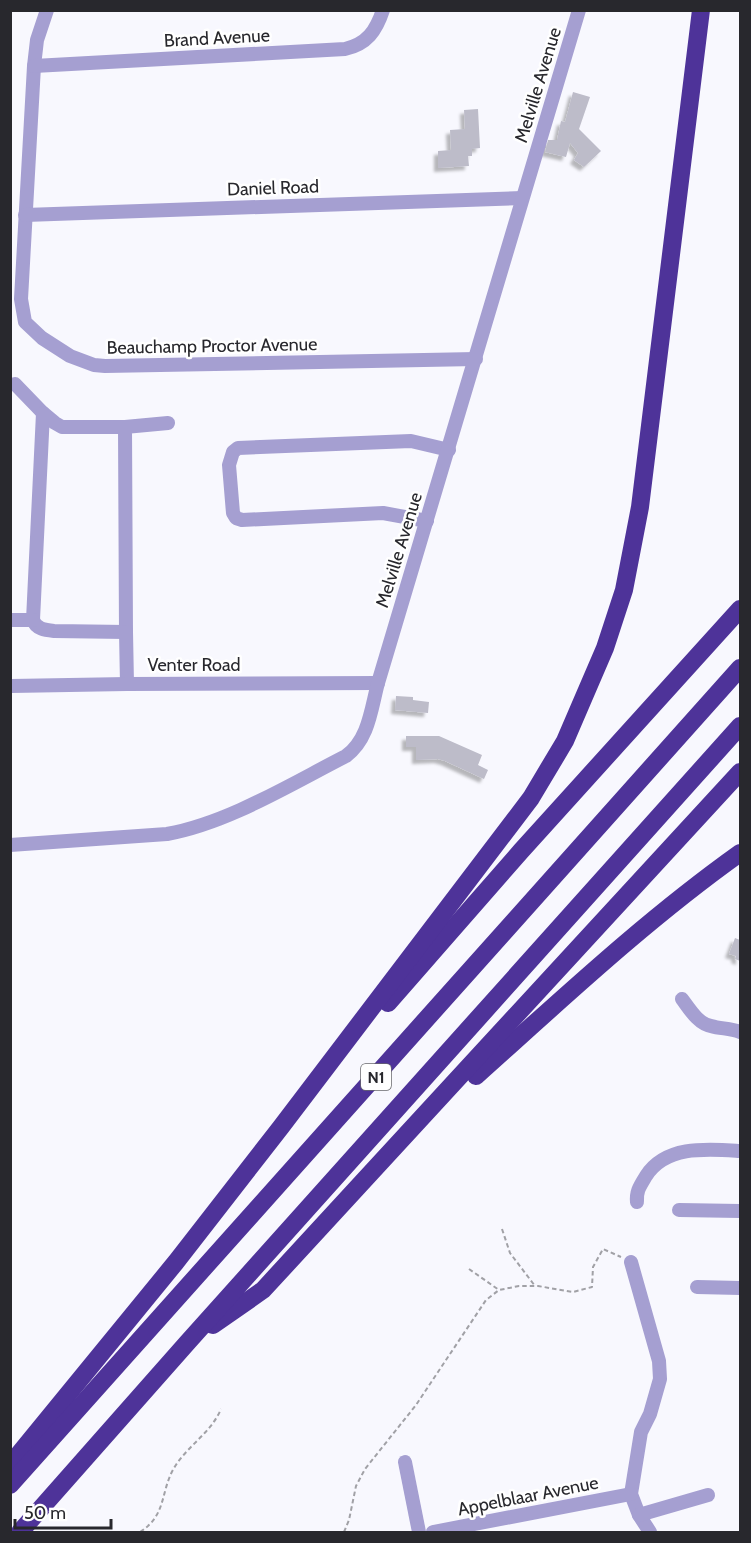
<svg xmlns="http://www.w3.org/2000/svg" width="751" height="1543" font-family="Cabin,sans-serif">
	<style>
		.building { fill: #bdbcc9; filter: url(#shadow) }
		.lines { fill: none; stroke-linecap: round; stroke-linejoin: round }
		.path { stroke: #a1a1a6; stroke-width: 2; stroke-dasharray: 4.5 3; stroke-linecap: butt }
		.minor { stroke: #a59fd1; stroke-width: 14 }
		.motorway { stroke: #4e3399; stroke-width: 18 }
		.labels { text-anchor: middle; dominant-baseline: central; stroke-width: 5; stroke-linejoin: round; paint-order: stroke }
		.shield { fill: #fff; stroke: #68686c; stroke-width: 1.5 }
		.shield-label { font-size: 16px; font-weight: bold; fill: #28282d }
		.street-label { font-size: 18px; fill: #28282d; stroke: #fff }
	</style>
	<defs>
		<filter id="shadow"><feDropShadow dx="-4" dy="4" stdDeviation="1.5" flood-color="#0004"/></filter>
	</defs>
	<rect width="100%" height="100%" fill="#f8f8fe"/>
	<g class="building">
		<polygon points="573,92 590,97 579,129 601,151 584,167 574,160 578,153 570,143 566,157 545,152 548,140 557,140 561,121 565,122"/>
		<polygon points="478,109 480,148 472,149 472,156 468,156 469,166 438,168 438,151 451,150 450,130 465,129 464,110"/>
		<polygon points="396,696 413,697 413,700 429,702 428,713 395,710"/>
		<polygon points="406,736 439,736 482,755 478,765 488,770 484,779 445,761 438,759 416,760 416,747 406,747"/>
		<polygon points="735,938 740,940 740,961 735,959 736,956 729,954"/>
	</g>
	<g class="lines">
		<g class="path">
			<polyline points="502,1229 510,1253 535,1286"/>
			<polyline points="469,1269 499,1290"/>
			<path d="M140 1532C167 1515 160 1492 174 1468 187 1446 211 1433 221 1409"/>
			<polyline points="344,1532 349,1520 356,1486 365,1469 416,1405 486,1300 499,1290 519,1286 538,1286 573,1292 592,1287 593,1267 603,1249 621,1257"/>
		</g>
		<g class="minor">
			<polyline points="47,10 37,40 34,66 21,299 25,322 42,338 70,356 94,365 105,366 476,359"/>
			<path d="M34 66 345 49C367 44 376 31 383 10"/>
			<polyline points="25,215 522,198"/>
			<polyline points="15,384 43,413"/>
			<path d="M125 427 126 632 54 631C45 630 36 629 33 620L43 413 55 423 62 427H125L168 423"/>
			<polyline points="427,521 383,513 242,520 236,518 233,513 229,465 233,452 238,448 411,441 449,450"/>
			<polyline points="10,620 33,620"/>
			<polyline points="126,632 127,684"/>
			<polyline points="11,686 127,684 378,683"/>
			<path d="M10 845 167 834C228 823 291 784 346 756 369 739 371 709 378 683L579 10"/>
			<path d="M682 999C689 1008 698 1024 711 1026 721 1029 730 1028 740 1032"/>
			<path d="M637 1202C636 1191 640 1186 646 1176 666 1145 707 1149 740 1151"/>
			<polyline points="679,1210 740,1211"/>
			<polyline points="631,1262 659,1361 660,1379 650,1414 641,1432 631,1494 639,1515 650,1532"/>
			<polyline points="697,1287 740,1288"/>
			<polyline points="405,1462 419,1532"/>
			<polyline points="639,1515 708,1495"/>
			<polyline points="433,1532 631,1494"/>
		</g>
		<g class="motorway">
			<polyline points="388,1003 521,851 740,609"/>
			<path d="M476 1076C562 999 646 920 740 853"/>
			<polyline points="213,1325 263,1290 740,772"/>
			<polyline points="10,1465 176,1262 281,1127 531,798 565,741 605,648 624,590 640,507 701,10"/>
			<polyline points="10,1485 740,668"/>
			<polyline points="20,1532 187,1343 740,726"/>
		</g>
	</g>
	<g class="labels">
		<rect class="shield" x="361" y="1064" width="30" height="26" rx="4.5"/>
		<g class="shield-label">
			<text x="376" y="1077">N1</text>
		</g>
		<g class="street-label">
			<text transform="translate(217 38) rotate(-3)">Brand Avenue</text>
			<text transform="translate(538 85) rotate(-73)">Melville Avenue</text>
			<text transform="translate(273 188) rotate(-2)">Daniel Road</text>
			<text transform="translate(212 346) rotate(-1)">Beauchamp Proctor Avenue</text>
			<text transform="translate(399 550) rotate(-73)">Melville Avenue</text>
			<text x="194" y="665">Venter Road</text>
			<text transform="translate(528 1496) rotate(-11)">Appelblaar Avenue</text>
		</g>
	</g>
	<rect width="751" height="1543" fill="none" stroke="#28282d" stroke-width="24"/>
	<path d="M15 1519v9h96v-9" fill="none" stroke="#28282d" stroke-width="3"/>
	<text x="24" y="1519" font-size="18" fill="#28282d" stroke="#ffffff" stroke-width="4.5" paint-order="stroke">50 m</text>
</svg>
